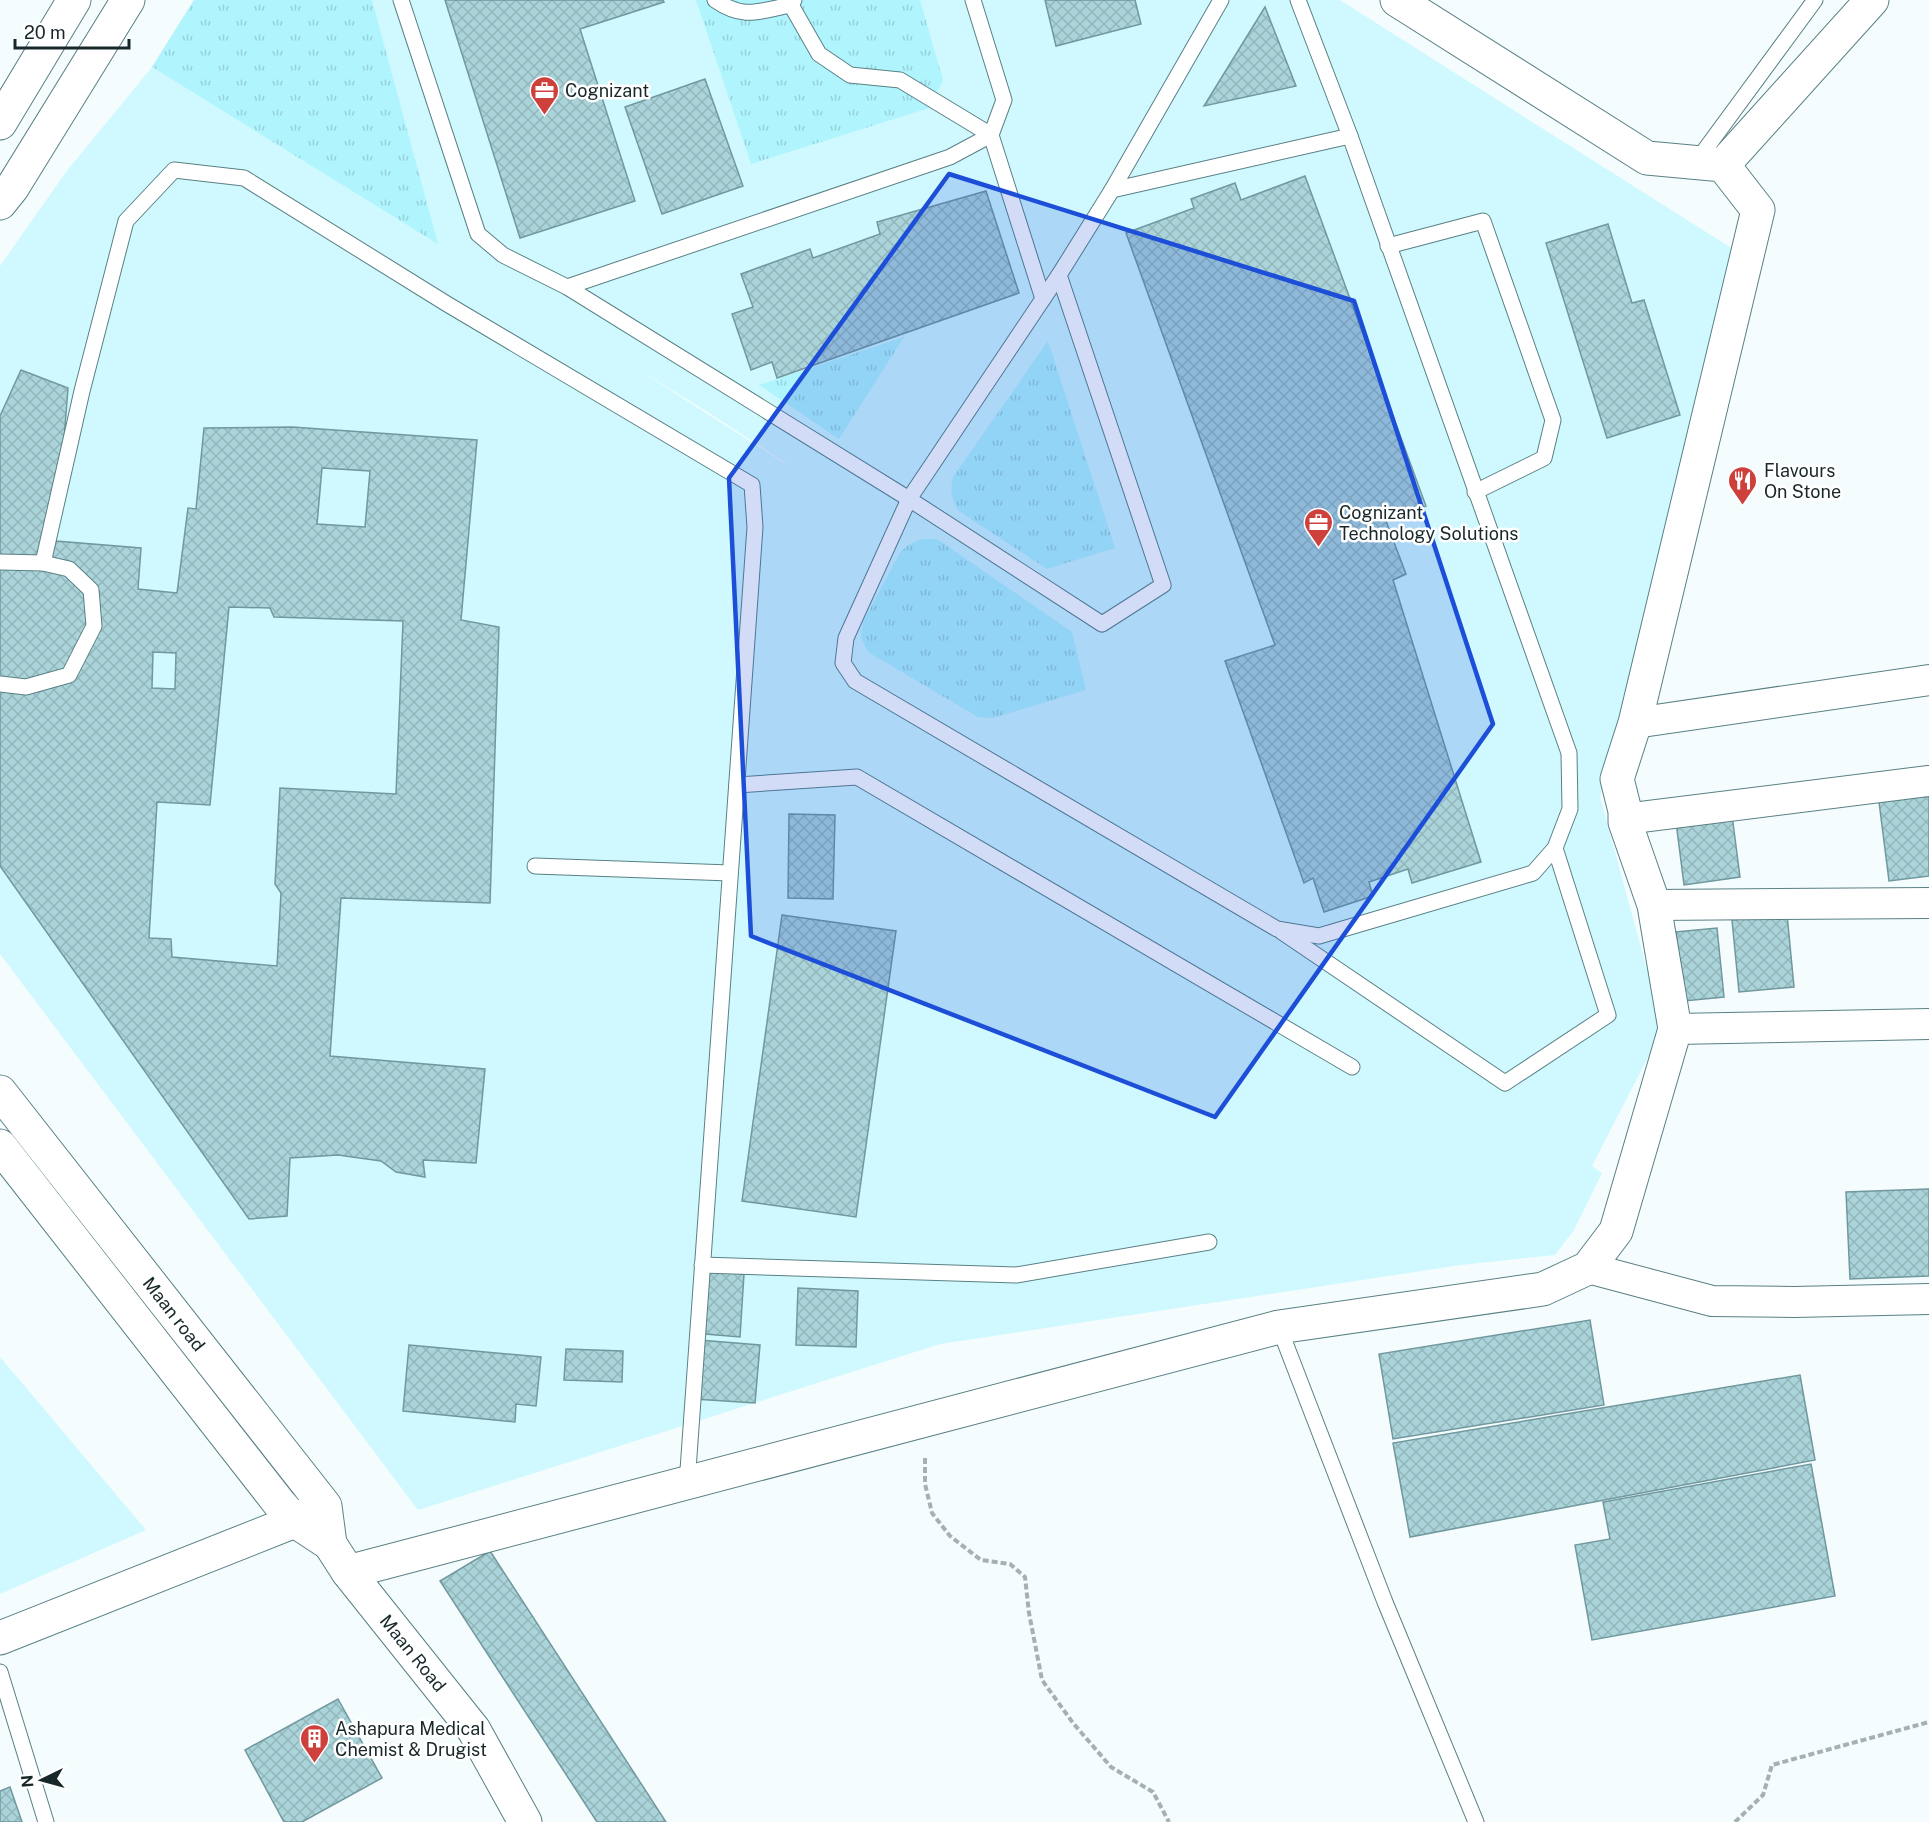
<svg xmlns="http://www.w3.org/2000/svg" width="1929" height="1822" font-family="'Public Sans',sans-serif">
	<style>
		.built { fill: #d0f9ff; fill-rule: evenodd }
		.grass { fill: url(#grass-tufts) }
		.building { fill: url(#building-cross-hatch); stroke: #70989e; stroke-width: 1.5; fill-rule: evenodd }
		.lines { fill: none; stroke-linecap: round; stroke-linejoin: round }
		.lane-casing { stroke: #598085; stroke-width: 17 }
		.street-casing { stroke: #598085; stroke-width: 32 }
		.secondary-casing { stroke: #598085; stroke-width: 35 }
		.primary-casing { stroke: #598085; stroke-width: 35 }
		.path { stroke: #a6b0b2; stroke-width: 4; stroke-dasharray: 6 3; stroke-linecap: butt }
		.lane { stroke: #fff; stroke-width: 15 }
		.street { stroke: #fff; stroke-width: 30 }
		.secondary { stroke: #fff; stroke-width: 33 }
		.primary { stroke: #fff; stroke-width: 33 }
		.marked { fill: #1d4ed8; fill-opacity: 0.2; stroke: #1d4ed8; stroke-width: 4.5; stroke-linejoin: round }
		.labels { text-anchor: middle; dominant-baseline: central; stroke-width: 5; stroke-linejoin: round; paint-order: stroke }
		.poi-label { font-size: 18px; fill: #18282a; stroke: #fff; text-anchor: start }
		.street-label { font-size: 18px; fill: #18282a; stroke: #fff }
	</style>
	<defs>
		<pattern id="grass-tufts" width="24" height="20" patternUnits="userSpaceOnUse" patternTransform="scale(1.5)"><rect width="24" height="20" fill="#b0f5fe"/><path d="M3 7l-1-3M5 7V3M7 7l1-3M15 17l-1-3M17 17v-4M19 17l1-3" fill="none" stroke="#97d2da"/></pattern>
		<pattern id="building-cross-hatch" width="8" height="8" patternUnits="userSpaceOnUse" patternTransform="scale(1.5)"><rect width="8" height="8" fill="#aad4d9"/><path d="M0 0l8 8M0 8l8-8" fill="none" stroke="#92b6ba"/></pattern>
	</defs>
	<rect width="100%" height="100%" fill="#f4fcfd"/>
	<g class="built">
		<path d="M194 0H1340L1736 251 1600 797 1663 1028 1592 1166 1602 1173 1574 1230 1555 1255 1461 1265 940 1344 418 1510 0 954V266L66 172 152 67ZM634 367 706 411 786 463V464Z"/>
		<polygon points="0,1357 146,1530 0,1594"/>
	</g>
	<g class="grass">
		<polygon points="194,0 372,0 438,244 152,67"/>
		<polygon points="696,0 920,0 943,80 929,108 751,164"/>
		<polygon points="904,337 839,439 759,385"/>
		<path d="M1048 341 1115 548 1047 569 959 511C951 499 950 491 953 477Z"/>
		<polygon points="922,539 937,539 1072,632 1086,690 993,718 978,717 868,652 861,638 863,622 901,551 910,544"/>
	</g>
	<g class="building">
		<polygon points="445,0 663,0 664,2 580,29 635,201 520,238"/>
		<polygon points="1045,0 1135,0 1141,24 1056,46"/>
		<polygon points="1265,7 1296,86 1204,106"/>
		<polygon points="705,79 743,186 662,214 625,107"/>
		<polygon points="1305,176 1426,506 1386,521 1406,574 1393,580 1481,862 1412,883 1408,869 1369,882 1373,896 1324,912 1313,878 1304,883 1225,661 1275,645 1126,233 1194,208 1191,199 1235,183 1241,200"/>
		<polygon points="986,191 1019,293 777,378 772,362 751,370 732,314 753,307 741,274 810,249 813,258 880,234 877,222"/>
		<polygon points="1608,224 1632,303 1644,300 1680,415 1607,438 1546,243"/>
		<path d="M21 370 68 388 56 541 141 548 138 589 177 593 188 508 196 509 204 428 292 427 477 440 461 620 499 627 490 903 341 898 330 1056 485 1069 476 1163 423 1160 425 1177 396 1172 381 1161 338 1155 290 1158 287 1216 249 1219 0 866V416ZM322 468 370 471 365 527 317 524ZM229 607 270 608 274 617 403 621 396 794 280 788 275 884 281 893 277 966 172 957 171 939 149 938 157 802 210 805ZM153 652 176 653 175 689 152 688Z"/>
		<polygon points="1929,796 1929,876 1889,881 1879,802"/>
		<polygon points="789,814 835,815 833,899 788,898"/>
		<polygon points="1732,815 1740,877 1684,885 1676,822"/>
		<polygon points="1787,914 1794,987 1739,992 1732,920"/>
		<polygon points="782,915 896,931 856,1217 742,1201"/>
		<polygon points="1717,928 1724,997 1684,1001 1676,932"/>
		<polygon points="1929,1189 1929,1276 1850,1279 1846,1192"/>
		<polygon points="709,1271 744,1274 740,1337 705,1334"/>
		<polygon points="798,1288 858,1291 856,1347 796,1345"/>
		<polygon points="1590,1320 1604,1405 1393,1439 1379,1354"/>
		<polygon points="699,1340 760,1345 755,1403 694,1399"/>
		<polygon points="409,1345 541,1357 536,1406 516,1404 515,1422 403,1411"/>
		<polygon points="566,1349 623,1351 622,1382 564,1380"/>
		<polygon points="1800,1375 1815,1460 1410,1537 1393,1443"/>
		<polygon points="1811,1464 1835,1596 1592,1640 1575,1545 1610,1539 1603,1502"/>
		<polygon points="490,1551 666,1822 597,1822 440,1581"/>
		<polygon points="338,1699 382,1778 302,1822 284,1822 245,1750"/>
		<polygon points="10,1787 22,1822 0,1822 0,1791"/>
	</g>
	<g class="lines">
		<defs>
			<g id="lane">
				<polyline points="401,0 478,234 503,255 567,287 909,499 1102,624 1163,585 1059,275 1112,190 1221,0"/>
				<path d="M715 0C744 20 759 11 791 5L794 0"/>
				<polyline points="791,5 819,54 850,75 900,80 991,135 1043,299"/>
				<polyline points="1696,162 1815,0"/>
				<polyline points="1112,190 1350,136"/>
				<polyline points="1388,246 1483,221 1553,420 1544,458 1475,492"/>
				<polyline points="1059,275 909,499 846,638 843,663 855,681 1277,929 1319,936 1533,873 1555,848 1570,809 1569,753 1350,136 1298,0"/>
				<polyline points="567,287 950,157 991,135 1004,100 973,0"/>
				<polyline points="0,562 43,563 69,569 91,590 94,626 69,675 26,687 0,684"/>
				<polyline points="43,563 82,391 126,221 174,170 244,178 447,304 752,485 755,527 687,1484"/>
				<polyline points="737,785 857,777 1352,1067"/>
				<polyline points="535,866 730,873"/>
				<polyline points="1282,932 1505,1083 1608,1015 1555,848"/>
				<polyline points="702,1265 1016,1275 1209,1242"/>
				<polyline points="1279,1327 1385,1602 1476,1822"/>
				<polyline points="0,1672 46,1822"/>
			</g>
			<g id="street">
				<polyline points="1635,723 1929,680"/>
				<polyline points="1625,819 1929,781"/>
				<polyline points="1654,905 1929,903"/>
				<polyline points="1675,1029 1929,1024"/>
				<polyline points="1588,1268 1712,1301 1794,1302 1929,1299"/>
			</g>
			<g id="secondary">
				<polyline points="0,123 74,0"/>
				<polyline points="1723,165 1872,0"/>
				<polyline points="0,203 12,188 128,0"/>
				<polyline points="348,1572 1279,1327 1543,1289 1588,1268 1616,1231 1675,1029 1654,905 1625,822 1625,811 1617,779 1635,723 1758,210 1723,165 1647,158 1397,0"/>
				<polyline points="0,1638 295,1521 318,1509"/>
			</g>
			<g id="primary">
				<polyline points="0,1092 325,1506 330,1544"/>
				<polyline points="0,1146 279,1503 295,1521 330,1544 348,1572 474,1730 525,1822"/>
			</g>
		</defs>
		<use href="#lane" class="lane-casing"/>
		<use href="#street" class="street-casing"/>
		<use href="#secondary" class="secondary-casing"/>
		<use href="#primary" class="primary-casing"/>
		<g class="path">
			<polyline points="925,1458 925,1484 932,1513 950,1536 981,1560 1010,1564 1025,1577 1029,1613 1042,1680 1073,1723 1111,1767 1153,1792 1169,1822"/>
			<polyline points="1735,1822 1763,1795 1772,1765 1929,1722"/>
		</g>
		<use href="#lane" class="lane"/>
		<use href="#street" class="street"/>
		<use href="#secondary" class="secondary"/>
		<use href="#primary" class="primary"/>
	</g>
	<path class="marked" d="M949 174 1354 301 1493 724 1215 1117 751 936 729 478Z"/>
	<defs>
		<symbol id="office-pin" viewBox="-11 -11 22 30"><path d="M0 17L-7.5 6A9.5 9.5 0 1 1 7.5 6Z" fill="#ce403c" stroke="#fff"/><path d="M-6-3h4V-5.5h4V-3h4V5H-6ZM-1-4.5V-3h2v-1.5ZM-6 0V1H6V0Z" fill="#fff"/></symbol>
		<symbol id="restaurant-pin" viewBox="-11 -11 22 30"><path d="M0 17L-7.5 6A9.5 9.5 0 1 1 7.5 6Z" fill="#ce403c" stroke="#fff"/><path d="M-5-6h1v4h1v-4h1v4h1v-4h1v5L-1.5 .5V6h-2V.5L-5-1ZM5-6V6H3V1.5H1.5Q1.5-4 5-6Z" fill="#fff"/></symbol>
		<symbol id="building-pin" viewBox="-11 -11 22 30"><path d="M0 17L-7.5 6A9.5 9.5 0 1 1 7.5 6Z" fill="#ce403c" stroke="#fff"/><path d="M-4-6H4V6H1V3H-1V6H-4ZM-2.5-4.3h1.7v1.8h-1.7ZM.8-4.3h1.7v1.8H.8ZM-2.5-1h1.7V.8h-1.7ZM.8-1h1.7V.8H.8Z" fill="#fff"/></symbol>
	</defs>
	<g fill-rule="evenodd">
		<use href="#office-pin" x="528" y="74" width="33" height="45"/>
		<use href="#restaurant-pin" x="1726" y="464" width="33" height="45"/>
		<use href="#office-pin" x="1302" y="506" width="33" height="45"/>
		<use href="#building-pin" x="298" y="1722" width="33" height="45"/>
	</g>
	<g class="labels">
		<g class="poi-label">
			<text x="565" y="90">Cognizant</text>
			<text x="1764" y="470">Flavours<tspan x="1764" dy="21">On Stone</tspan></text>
			<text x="1339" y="512">Cognizant<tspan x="1339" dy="21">Technology Solutions</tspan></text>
			<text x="335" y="1728">Ashapura Medical<tspan x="335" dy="21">Chemist &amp; Drugist</tspan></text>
		</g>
		<g class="street-label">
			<text transform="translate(174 1314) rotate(52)">Maan road</text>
			<text transform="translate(413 1653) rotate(51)">Maan Road</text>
		</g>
	</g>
	<g transform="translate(42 1780) rotate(265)" stroke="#ffffff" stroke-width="4.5" paint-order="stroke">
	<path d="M0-4.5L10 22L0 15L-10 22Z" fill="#18282a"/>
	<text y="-9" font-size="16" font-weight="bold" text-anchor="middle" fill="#18282a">N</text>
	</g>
	<path d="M15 39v9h114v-9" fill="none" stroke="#18282a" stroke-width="3"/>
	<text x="24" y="39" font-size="18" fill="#18282a" stroke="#ffffff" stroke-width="4.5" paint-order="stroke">20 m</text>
</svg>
